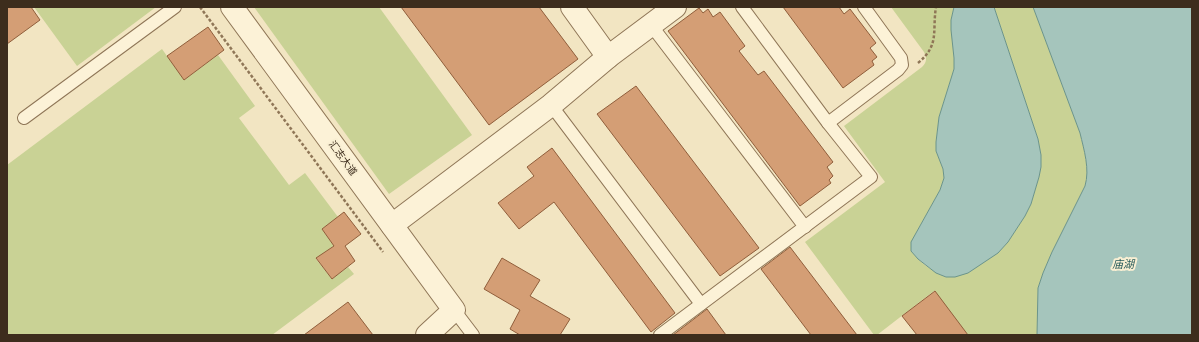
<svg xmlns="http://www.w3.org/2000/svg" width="1199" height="342" font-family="'IBM Plex Serif','Noto Sans SC',serif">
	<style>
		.green { fill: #c9d295 }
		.water { fill: #a5c5bc; stroke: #6b948b }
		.building { fill: #d49e75; stroke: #905e3b }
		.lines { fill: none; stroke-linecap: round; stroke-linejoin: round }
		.lane-casing { stroke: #8f7657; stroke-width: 14 }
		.street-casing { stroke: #8f7657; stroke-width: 24 }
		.path { stroke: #8f7657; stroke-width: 2.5; stroke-dasharray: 3 2; stroke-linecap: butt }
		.lane { stroke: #fcf2d7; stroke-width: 12 }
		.street { stroke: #fcf2d7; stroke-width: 22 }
		.labels { text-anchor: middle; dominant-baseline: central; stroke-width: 4; stroke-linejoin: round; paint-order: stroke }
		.street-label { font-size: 10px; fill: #3d2d1d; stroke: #f9efd3 }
		.water-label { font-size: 11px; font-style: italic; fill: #2b5e5c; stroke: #f9efd3 }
	</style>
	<rect width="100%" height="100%" fill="#f2e5c2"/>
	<g class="green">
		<polygon points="34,7 156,7 77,66"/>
		<polygon points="254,7 379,7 472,135 389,194"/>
		<path d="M891 7H954L951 20 954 58V69L939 117 936 142V151L943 169 944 178 940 190 916 233 911 251C921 263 931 271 946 277L998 253 1008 242 1025 216 1031 204 1039 177 1041 155 1038 139 994 7H1033L1080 133C1084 150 1090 169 1085 186L1052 252 1043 273 1038 288 1037 335H968L934 291 877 335H874L805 242 885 182 844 126 922 67C927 62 927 58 924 52Z"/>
		<polygon points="162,49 184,80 218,55 255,106 239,118 289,185 305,173 338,217 322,229 334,246 316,259 332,279 348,267 354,274 272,335 7,335 7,165"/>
	</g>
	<g class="water">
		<polygon points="954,7 994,7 1038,139 1041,155 1041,167 1039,177 1031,204 1025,216 1008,242 998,253 968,273 955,277 946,277 936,273 918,259 911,251 911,242 940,190 944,178 943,169 936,151 936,142 939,117 954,69 954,58 951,30 951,20"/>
		<path d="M1033 7H1192V335H1037L1038 288 1043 273 1052 252 1085 186C1090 169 1084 150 1080 133Z"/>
	</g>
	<g class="building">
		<polygon points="7,7 31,7 40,20 7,44"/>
		<polygon points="401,7 539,7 578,59 489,125"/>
		<polygon points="783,7 839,7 844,14 850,9 876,43 870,48 877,57 872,61 874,65 843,88"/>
		<polygon points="699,8 703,13 708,9 713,17 720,12 745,46 739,51 758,75 764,71 833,162 827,167 833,176 829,180 831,183 800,206 668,31"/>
		<polygon points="208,27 224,50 184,80 167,56"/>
		<polygon points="636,86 759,248 720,276 597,114"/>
		<polygon points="552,148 675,313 651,332 554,202 519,229 498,203 534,176 527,167"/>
		<polygon points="344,212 361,234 345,246 355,261 332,279 316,258 334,246 322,229"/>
		<polygon points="790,247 857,335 811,335 761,269"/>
		<polygon points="502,258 540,280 530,296 570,319 560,335 520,335 510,329 520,310 484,289"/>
		<polygon points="935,291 968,335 917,335 902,316"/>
		<polygon points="348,302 373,335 304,335"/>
		<polygon points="707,309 726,335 673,335"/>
	</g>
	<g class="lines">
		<defs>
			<g id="lane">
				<polyline points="651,25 805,227"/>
				<polyline points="551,105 701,304"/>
				<polyline points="24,118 175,7"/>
				<polyline points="828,123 898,70 902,65 901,58 864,7"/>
				<polyline points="454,310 473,335"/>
				<polyline points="660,335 871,177 828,123 742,7"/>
			</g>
			<g id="street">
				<polyline points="232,7 454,310 427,335"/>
				<polyline points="572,7 608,57"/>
				<polyline points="392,225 551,105 608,57 675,7"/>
			</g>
		</defs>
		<use href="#lane" class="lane-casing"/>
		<use href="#street" class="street-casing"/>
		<g class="path">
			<polyline points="200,7 383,252"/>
			<path d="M918 63C940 45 932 31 936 7"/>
		</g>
		<use href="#lane" class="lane"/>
		<use href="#street" class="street"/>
	</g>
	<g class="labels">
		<g class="street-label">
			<text transform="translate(343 158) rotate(54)">汇志大道</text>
		</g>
		<g class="water-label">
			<text x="1123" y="264">庙湖</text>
		</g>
	</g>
	<rect width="1199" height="342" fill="none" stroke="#3d2d1d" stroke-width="16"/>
</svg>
